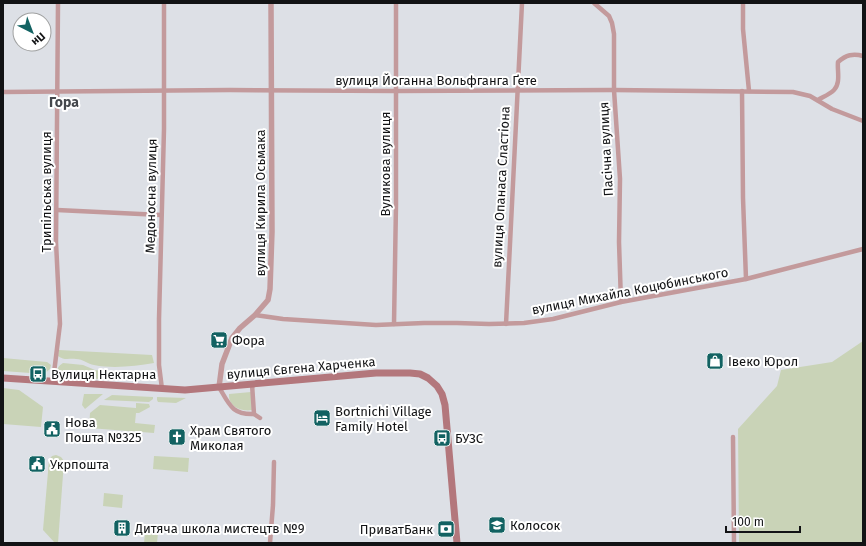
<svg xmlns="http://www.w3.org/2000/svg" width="866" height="546" font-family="'Fira Sans',sans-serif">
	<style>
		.green { fill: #c9d3b7 }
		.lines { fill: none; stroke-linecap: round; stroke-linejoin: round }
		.minor { stroke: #c39a9c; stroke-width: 4.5 }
		.tertiary { stroke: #c39a9c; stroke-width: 5.5 }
		.secondary { stroke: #b3777c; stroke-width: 7 }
		.labels { text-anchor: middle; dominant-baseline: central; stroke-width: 4; stroke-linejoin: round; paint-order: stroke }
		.street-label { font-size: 13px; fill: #121315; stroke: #fff }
		.poi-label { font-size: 13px; fill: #121315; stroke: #fff; text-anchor: start }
		.neighbourhood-label { font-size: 14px; font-weight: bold; fill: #44474c; stroke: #fff }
	</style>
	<rect width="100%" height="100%" fill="#dde0e6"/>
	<g class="green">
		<polygon points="863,341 863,543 739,543 738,429 777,386 781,370 832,362"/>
		<path d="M59 350 152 355 154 363C135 366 114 369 94 365 88 364 83 359 76 359 69 358 65 361 58 356Z"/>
		<polygon points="3,358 47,362 51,365 50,369 44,374 3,371"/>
		<path d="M63 363 83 365 95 370 122 373 110 380 63 376 57 374C57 369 58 366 63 363Z"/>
		<polygon points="3,388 19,390 43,407 41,427 3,424"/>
		<path d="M251 392 252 410C242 412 228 407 229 394Z"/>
		<polygon points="84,394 103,394 85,409 82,405"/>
		<polygon points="112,395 153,397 153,399 149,402 104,400"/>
		<polygon points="157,397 186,398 176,403 158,402 157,400"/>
		<polygon points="136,403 149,404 150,407 139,413 136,413 135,423 155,425 154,433 89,428 90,413 100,405 136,408"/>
		<polygon points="56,455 61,457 64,461 58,543 55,543 43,530 49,460 52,456"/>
		<polygon points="154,456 189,458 188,472 153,469"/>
		<polygon points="104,493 123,495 122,508 103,506"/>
		<polygon points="145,533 158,533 157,543 144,543"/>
	</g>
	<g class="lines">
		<g class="minor">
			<polyline points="594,3 609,16 612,23 614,34 614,90 620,179 619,242 621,302"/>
			<polyline points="743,3 743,29 749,91"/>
			<polyline points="742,91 743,198 746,279"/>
			<polyline points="3,92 230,90 396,91 614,90 793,92 810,96 832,109 863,121"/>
			<path d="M818 100C823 97 830 94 834 90 841 83 837 70 838 62 846 55 853 53 863 56"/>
			<polyline points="57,210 161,215"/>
			<polyline points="255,315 283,319 376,325 424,323 457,323 489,324 524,323 553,319 621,302 746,279 863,249"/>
			<polyline points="394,324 396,204 396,3"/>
			<polyline points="506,324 522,3"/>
			<polyline points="53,381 60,324 56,242 58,3"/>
			<polyline points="252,384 254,414 260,418"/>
			<path d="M219 387C229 404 232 415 254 414"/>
			<polyline points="162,389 159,365 159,319 164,129 164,3"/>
			<polyline points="733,437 734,543"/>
			<polyline points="270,543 273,505 274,462"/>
		</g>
		<polyline class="tertiary" points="219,387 222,364 232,338 240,328 255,315 268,300 270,289 272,232 271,3"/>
		<polyline class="secondary" points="3,378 185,390 376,373 410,373 420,374 428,378 437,386 442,394 445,405 457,543"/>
	</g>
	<defs>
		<symbol id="supermarket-square" viewBox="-11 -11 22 22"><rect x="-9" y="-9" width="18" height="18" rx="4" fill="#126262" stroke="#fff"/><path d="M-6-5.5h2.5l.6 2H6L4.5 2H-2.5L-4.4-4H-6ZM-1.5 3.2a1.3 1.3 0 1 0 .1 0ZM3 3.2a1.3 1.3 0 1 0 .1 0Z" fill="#fff"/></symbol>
		<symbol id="shop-square" viewBox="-11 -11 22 22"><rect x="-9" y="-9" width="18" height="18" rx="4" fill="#126262" stroke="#fff"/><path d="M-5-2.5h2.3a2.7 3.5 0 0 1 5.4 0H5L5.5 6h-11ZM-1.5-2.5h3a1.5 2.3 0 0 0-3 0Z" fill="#fff"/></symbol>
		<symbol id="bus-square" viewBox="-11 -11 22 22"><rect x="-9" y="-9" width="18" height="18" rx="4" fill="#126262" stroke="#fff"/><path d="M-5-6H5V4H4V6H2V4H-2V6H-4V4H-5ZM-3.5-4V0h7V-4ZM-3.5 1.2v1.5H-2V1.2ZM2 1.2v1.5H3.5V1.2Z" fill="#fff"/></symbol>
		<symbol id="hotel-square" viewBox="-11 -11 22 22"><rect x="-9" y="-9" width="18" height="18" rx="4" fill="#126262" stroke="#fff"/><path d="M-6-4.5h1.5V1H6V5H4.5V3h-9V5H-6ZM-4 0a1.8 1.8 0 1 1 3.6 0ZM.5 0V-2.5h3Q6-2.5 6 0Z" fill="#fff"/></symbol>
		<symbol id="civic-square" viewBox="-11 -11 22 22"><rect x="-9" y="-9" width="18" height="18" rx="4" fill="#126262" stroke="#fff"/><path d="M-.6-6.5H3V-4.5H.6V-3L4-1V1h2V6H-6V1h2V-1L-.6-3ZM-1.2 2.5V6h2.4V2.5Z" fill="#fff"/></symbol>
		<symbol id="church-square" viewBox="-11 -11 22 22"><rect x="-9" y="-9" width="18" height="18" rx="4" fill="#126262" stroke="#fff"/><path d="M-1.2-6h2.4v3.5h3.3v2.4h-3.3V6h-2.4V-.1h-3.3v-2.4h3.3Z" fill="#fff"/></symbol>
		<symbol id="school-square" viewBox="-11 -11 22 22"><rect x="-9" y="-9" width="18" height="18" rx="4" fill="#126262" stroke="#fff"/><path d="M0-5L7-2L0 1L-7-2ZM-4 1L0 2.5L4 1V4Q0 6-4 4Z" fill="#fff"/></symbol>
		<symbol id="building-square" viewBox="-11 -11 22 22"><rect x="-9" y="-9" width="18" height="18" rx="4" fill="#126262" stroke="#fff"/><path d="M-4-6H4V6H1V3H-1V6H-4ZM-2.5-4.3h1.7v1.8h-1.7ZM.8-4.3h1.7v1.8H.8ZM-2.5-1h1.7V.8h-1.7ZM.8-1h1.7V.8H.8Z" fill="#fff"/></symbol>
		<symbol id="bank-square" viewBox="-11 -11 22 22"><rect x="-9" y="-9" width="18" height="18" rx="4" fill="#126262" stroke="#fff"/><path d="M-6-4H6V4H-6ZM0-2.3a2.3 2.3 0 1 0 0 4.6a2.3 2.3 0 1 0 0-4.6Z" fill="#fff"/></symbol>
	</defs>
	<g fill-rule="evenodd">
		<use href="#supermarket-square" x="209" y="330" width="20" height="20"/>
		<use href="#shop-square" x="705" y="351" width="20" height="20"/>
		<use href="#bus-square" x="28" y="364" width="20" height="20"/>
		<use href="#hotel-square" x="312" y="408" width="20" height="20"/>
		<use href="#civic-square" x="42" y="419" width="20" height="20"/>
		<use href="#church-square" x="167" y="427" width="20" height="20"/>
		<use href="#bus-square" x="432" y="428" width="20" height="20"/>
		<use href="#civic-square" x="27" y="454" width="20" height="20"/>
		<use href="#school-square" x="487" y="515" width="20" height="20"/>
		<use href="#building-square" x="112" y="518" width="20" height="20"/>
		<use href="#bank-square" x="436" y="519" width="20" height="20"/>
	</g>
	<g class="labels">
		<g class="street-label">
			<text x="436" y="80">вулиця Йоганна Вольфганга Ґете</text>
			<text transform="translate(606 149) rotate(-93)">Пасічна вулиця</text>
			<text transform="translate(385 164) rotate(-90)">Вуликова вулиця</text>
			<text transform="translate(501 187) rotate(-87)">вулиця Опанаса Сластіона</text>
			<text transform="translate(46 192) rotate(-90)">Трипільська вулиця</text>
			<text transform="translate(151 196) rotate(-89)">Медоносна вулиця</text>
			<text transform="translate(260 203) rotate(-90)">вулиця Кирила Осьмака</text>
			<text transform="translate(630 291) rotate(-11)">вулиця Михайла Коцюбинського</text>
			<text transform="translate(301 368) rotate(-5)">вулиця Євгена Харченка</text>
		</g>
		<g class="poi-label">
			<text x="232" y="340">Фора</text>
			<text x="728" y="361">Івеко Юрол</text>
			<text x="51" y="374">Вулиця Нектарна</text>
			<text x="335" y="411">Bortnichi Village<tspan x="335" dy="15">Family Hotel</tspan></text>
			<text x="65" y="422">Нова<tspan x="65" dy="15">Пошта №325</tspan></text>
			<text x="190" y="430">Храм Святого<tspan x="190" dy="15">Миколая</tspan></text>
			<text x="455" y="438">БУЗС</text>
			<text x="50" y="464">Укрпошта</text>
			<text x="510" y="525">Колосок</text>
			<text x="135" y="528">Дитяча школа мистецтв №9</text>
			<text x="433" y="529" text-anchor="end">ПриватБанк</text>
		</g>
		<g class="neighbourhood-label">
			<text x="64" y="102">Гора</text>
		</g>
	</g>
	<rect width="866" height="546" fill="none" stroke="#121315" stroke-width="8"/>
	<g transform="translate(32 32) rotate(138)"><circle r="19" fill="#ffffff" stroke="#a0a1a1"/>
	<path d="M0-3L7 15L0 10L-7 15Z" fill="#126262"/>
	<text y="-6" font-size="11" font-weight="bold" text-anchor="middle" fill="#121315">Пн</text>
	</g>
	<path d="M726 526v6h74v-6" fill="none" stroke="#121315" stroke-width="2"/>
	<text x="732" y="526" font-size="12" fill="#121315" stroke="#ffffff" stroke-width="3" paint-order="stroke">100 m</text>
</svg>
